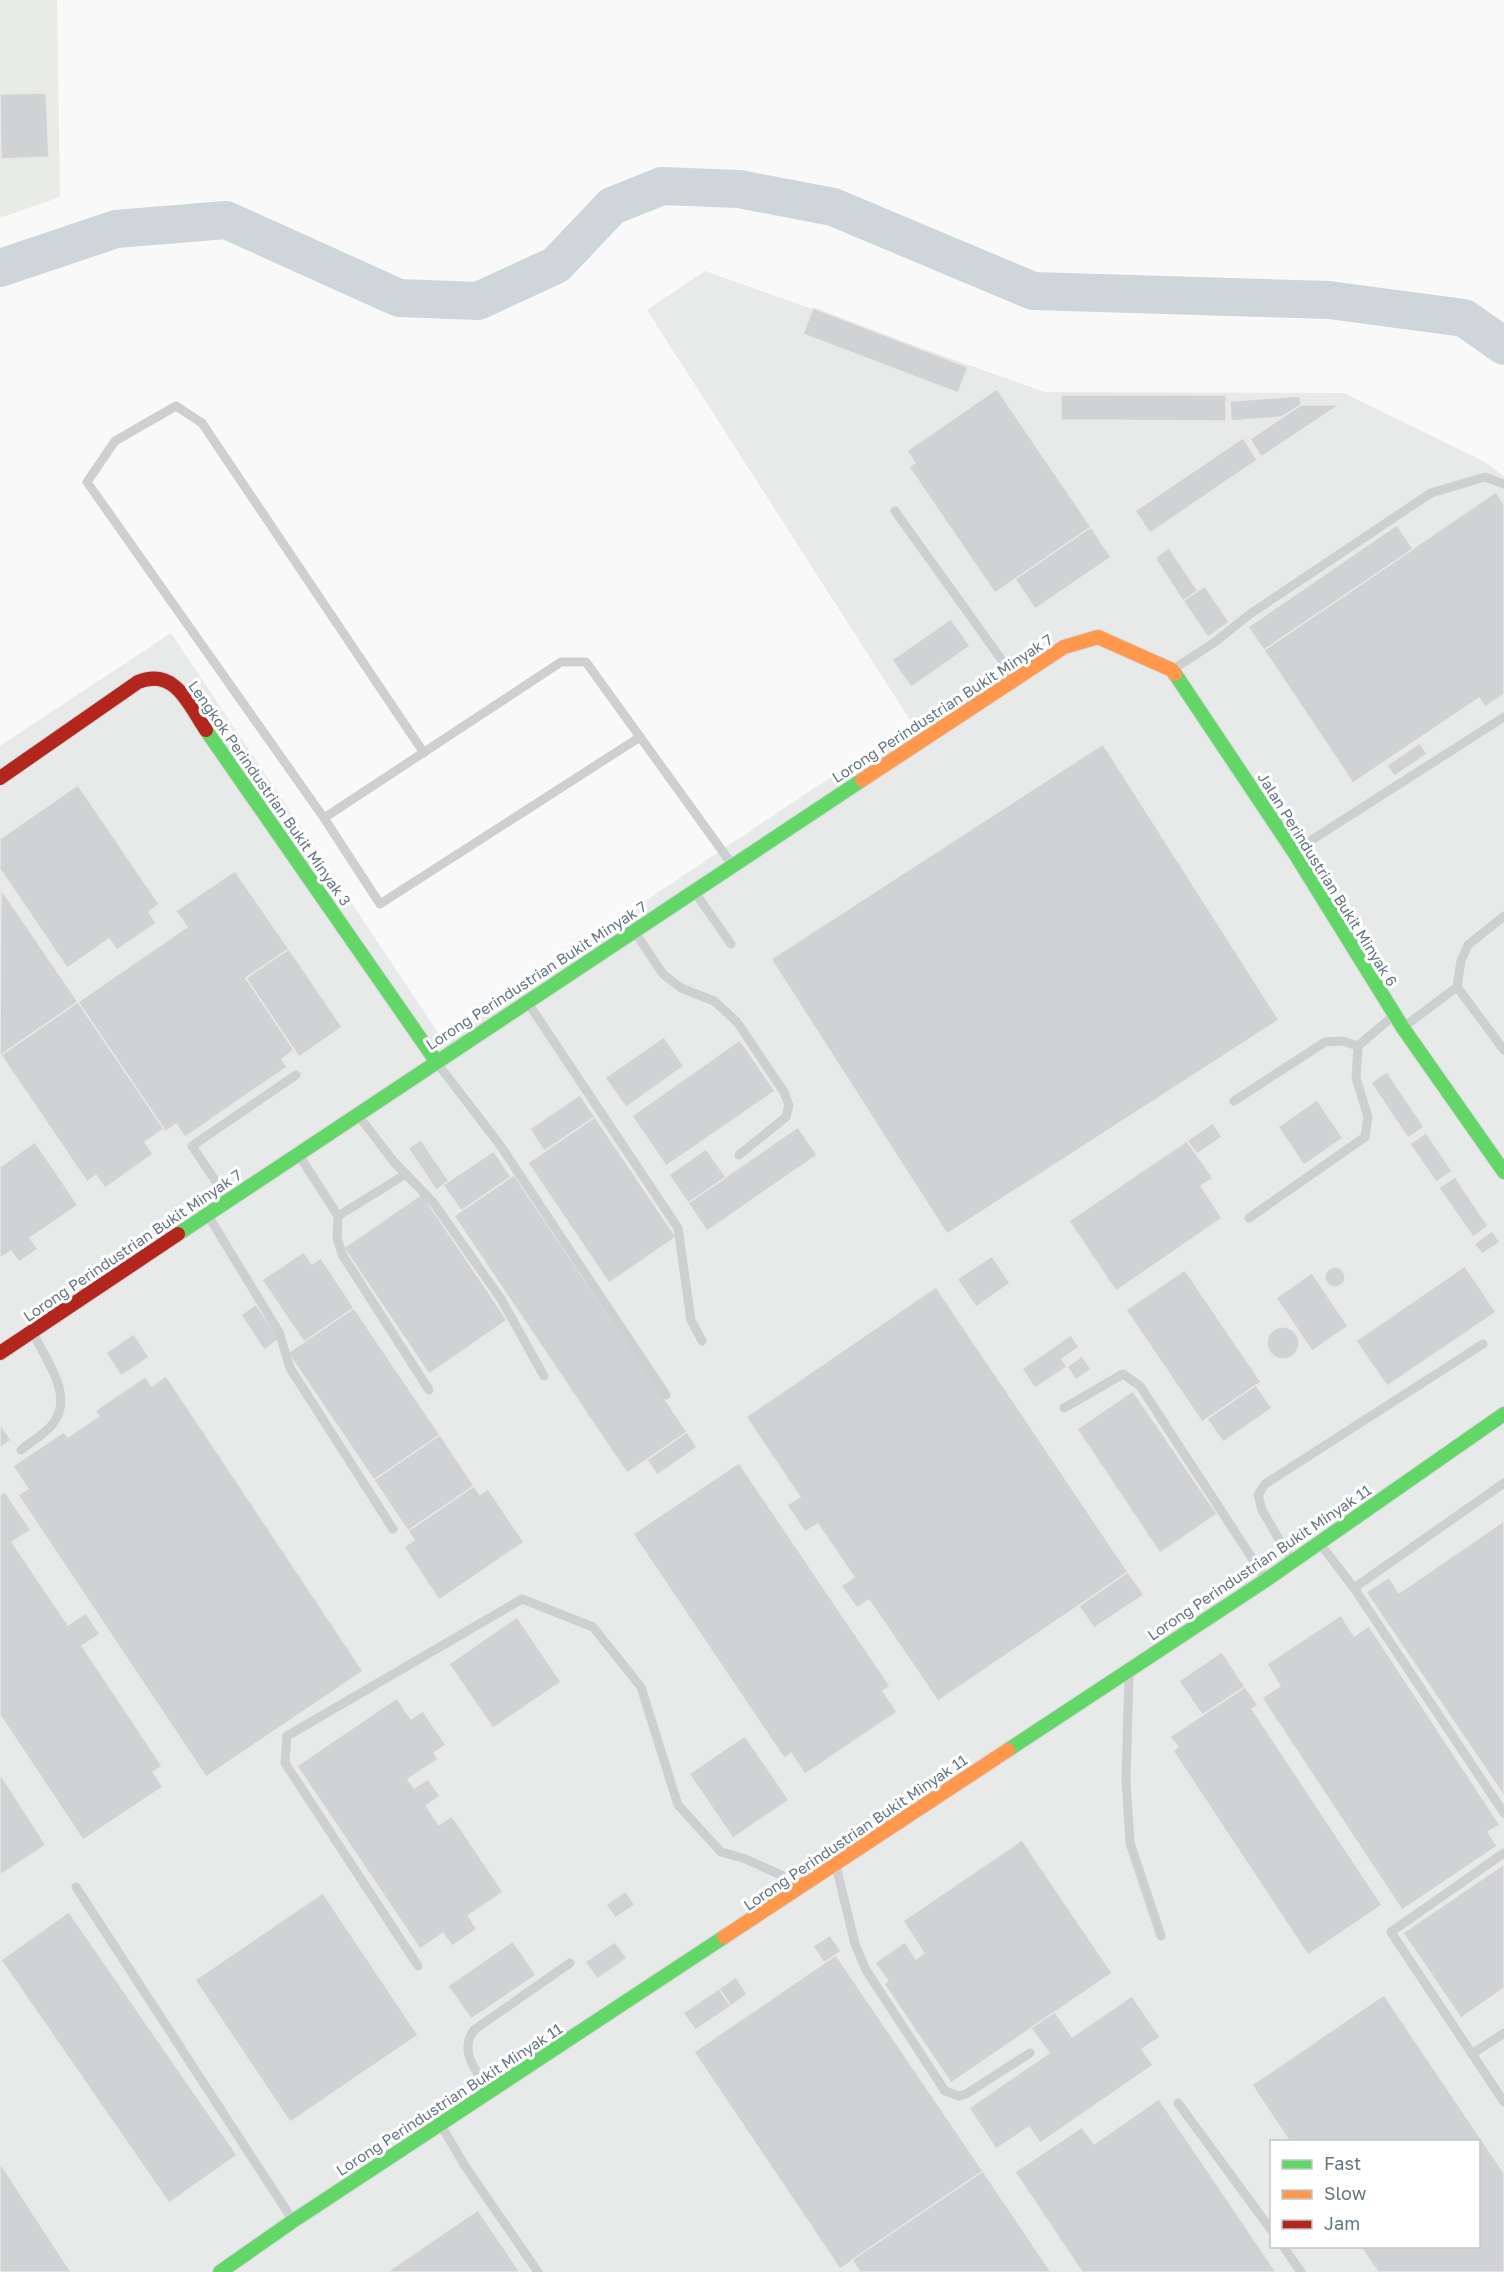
<svg xmlns="http://www.w3.org/2000/svg" width="1504" height="2272" font-family="'Golos Text',sans-serif">
	<style>
		.built { fill: #e8e9e9; fill-rule: evenodd }
		.green { fill: #e8ebe6 }
		.lines { fill: none; stroke-linecap: round; stroke-linejoin: round }
		.river { stroke: #ced6d9; stroke-width: 38 }
		.building { fill: #d0d2d3; stroke: #e8e8e8; stroke-width: 1.5 }
		.fast-casing { stroke: #d5d6d7; stroke-width: 16 }
		.slow-casing { stroke: #d5d6d7; stroke-width: 16 }
		.jam-casing { stroke: #d5d6d7; stroke-width: 16 }
		.lane { stroke: #cecfd0; stroke-width: 9 }
		.fast { stroke: #63d668; stroke-width: 14 }
		.slow { stroke: #ff974d; stroke-width: 14 }
		.jam { stroke: #b3261e; stroke-width: 14 }
		.labels { text-anchor: middle; dominant-baseline: central; stroke-width: 6; stroke-linejoin: round; paint-order: stroke }
		.street-label { font-size: 15px; fill: #657683; stroke: #fff }
	</style>
	<rect width="100%" height="100%" fill="#f9f9f9"/>
	<path class="built" d="M705 271 1045 392 1344 393 1485 462 1504 476V2272H0V746L171 633 441 1037 912 723 647 310ZM1272 2142H1478V2246H1272Z"/>
	<polygon class="green" points="0,0 57,0 60,197 0,218"/>
	<g class="lines">
		<polyline class="river" points="0,268 116,229 226,220 399,298 478,301 556,265 612,206 662,186 739,189 833,207 1033,291 1329,300 1464,318 1504,346"/>
	</g>
	<g class="building">
		<polygon points="46,93 49,157 1,159 0,94"/>
		<polygon points="813,308 968,367 958,393 803,334"/>
		<polygon points="997,389 1091,527 995,593 909,467 915,463 907,451"/>
		<polygon points="1061,395 1226,395 1226,421 1061,420"/>
		<polygon points="1300,396 1301,405 1282,417 1231,421 1230,401"/>
		<polygon points="1301,405 1339,405 1261,457 1250,439"/>
		<polygon points="1243,438 1257,460 1150,533 1135,511"/>
		<polygon points="1496,492 1504,504 1504,694 1485,707 1479,698 1353,783 1264,650"/>
		<polygon points="1397,525 1413,549 1264,650 1248,627"/>
		<polygon points="1091,527 1111,557 1035,609 1015,579"/>
		<polygon points="1169,548 1198,591 1183,601 1155,558"/>
		<polygon points="1205,586 1229,622 1208,637 1183,601"/>
		<polygon points="951,619 970,646 911,687 892,660"/>
		<polygon points="1420,743 1427,754 1394,776 1387,765"/>
		<polygon points="1103,744 1279,1020 947,1234 771,959"/>
		<polygon points="78,785 159,904 149,912 156,923 117,950 109,939 67,968 0,869 0,839"/>
		<polygon points="235,871 289,949 246,978 294,1050 282,1059 287,1067 185,1137 176,1124 165,1132 78,1002 187,927 176,911"/>
		<polygon points="1,889 78,1002 1,1055 0,1053"/>
		<polygon points="289,949 342,1027 299,1057 246,978"/>
		<polygon points="78,1002 164,1129 145,1142 153,1154 105,1188 96,1175 87,1182 1,1055"/>
		<polygon points="664,1037 684,1066 626,1107 605,1078"/>
		<polygon points="740,1040 775,1091 666,1166 632,1116"/>
		<polygon points="1387,1072 1424,1127 1408,1138 1371,1083"/>
		<polygon points="580,1095 595,1117 544,1151 530,1129"/>
		<polygon points="1317,1100 1343,1138 1304,1165 1278,1127"/>
		<polygon points="595,1117 676,1237 609,1283 528,1163"/>
		<polygon points="1213,1123 1222,1137 1197,1154 1187,1141"/>
		<polygon points="798,1127 817,1155 707,1231 688,1203"/>
		<polygon points="1426,1133 1452,1171 1436,1182 1410,1144"/>
		<polygon points="421,1140 449,1181 436,1190 408,1148"/>
		<polygon points="1187,1141 1213,1178 1201,1186 1222,1218 1116,1291 1069,1221"/>
		<polygon points="35,1142 78,1205 30,1238 38,1249 19,1262 11,1251 0,1258 0,1167"/>
		<polygon points="706,1149 726,1177 688,1203 669,1175"/>
		<polygon points="494,1151 511,1177 461,1211 443,1185"/>
		<polygon points="514,1175 687,1432 627,1473 454,1216"/>
		<polygon points="1455,1177 1488,1226 1473,1237 1439,1188"/>
		<polygon points="422,1194 507,1320 429,1374 344,1248"/>
		<polygon points="1492,1231 1500,1242 1482,1254 1474,1244"/>
		<polygon points="304,1252 312,1264 321,1258 354,1308 304,1342 262,1280"/>
		<polygon points="992,1256 1010,1283 976,1307 957,1279"/>
		<polygon points="1465,1266 1496,1312 1387,1386 1356,1341"/>
		<circle cx="1335" cy="1277" r="10"/>
		<polygon points="1185,1270 1261,1382 1202,1422 1126,1310"/>
		<polygon points="1312,1273 1348,1326 1312,1351 1276,1298"/>
		<polygon points="936,1287 1128,1572 938,1701 869,1600 857,1608 841,1586 854,1577 818,1524 805,1532 787,1505 800,1497 746,1417"/>
		<polygon points="256,1304 279,1339 264,1350 241,1315"/>
		<polygon points="354,1308 440,1435 374,1480 288,1353"/>
		<circle cx="1283" cy="1343" r="16"/>
		<polygon points="134,1334 149,1357 121,1376 106,1353"/>
		<polygon points="1071,1335 1079,1347 1062,1359 1067,1367 1035,1388 1022,1369"/>
		<polygon points="1082,1356 1091,1369 1076,1380 1067,1367"/>
		<polygon points="166,1376 363,1671 206,1777 18,1495 28,1489 13,1466 64,1432 68,1437 99,1416 95,1411 145,1377 152,1386"/>
		<polygon points="1256,1385 1272,1408 1223,1442 1207,1419"/>
		<polygon points="1133,1391 1217,1514 1160,1553 1077,1429"/>
		<polygon points="0,1424 11,1440 0,1448"/>
		<polygon points="687,1432 697,1447 657,1475 647,1460"/>
		<polygon points="440,1435 474,1486 408,1531 374,1480"/>
		<polygon points="739,1463 890,1686 883,1691 897,1712 805,1774 791,1753 784,1758 633,1534"/>
		<polygon points="474,1486 480,1495 488,1489 524,1542 439,1600 404,1547 414,1540 408,1531"/>
		<polygon points="5,1492 31,1530 12,1542 68,1625 86,1613 100,1634 82,1646 162,1766 153,1772 163,1787 83,1840 0,1715 0,1495"/>
		<polygon points="1504,1521 1504,1796 1366,1592 1389,1577 1399,1593"/>
		<polygon points="1128,1572 1144,1595 1094,1628 1079,1606"/>
		<polygon points="1341,1615 1354,1636 1369,1626 1500,1825 1488,1832 1497,1846 1402,1910 1262,1698 1280,1686 1267,1664"/>
		<polygon points="517,1617 561,1682 493,1728 449,1664"/>
		<polygon points="1222,1652 1245,1687 1202,1715 1179,1681"/>
		<polygon points="1245,1687 1258,1705 1252,1709 1382,1905 1308,1955 1173,1751 1178,1747 1170,1737"/>
		<polygon points="397,1698 411,1719 423,1711 446,1745 434,1753 438,1759 408,1779 414,1788 428,1779 440,1796 426,1806 439,1825 452,1816 503,1892 468,1916 477,1929 452,1946 443,1933 420,1949 297,1766"/>
		<polygon points="745,1736 789,1800 733,1838 689,1774"/>
		<polygon points="0,1774 46,1845 0,1875"/>
		<polygon points="1022,1840 1112,1973 951,2083 884,1984 888,1981 875,1963 905,1942 916,1959 924,1953 903,1921"/>
		<polygon points="1504,1864 1504,1988 1461,2018 1403,1933"/>
		<polygon points="626,1891 635,1905 615,1918 606,1905"/>
		<polygon points="323,1893 418,2035 290,2122 195,1980"/>
		<polygon points="69,1912 237,2155 169,2203 1,1960"/>
		<polygon points="830,1935 841,1951 824,1963 813,1946"/>
		<polygon points="513,1941 536,1975 471,2019 448,1986"/>
		<polygon points="615,1942 627,1958 597,1979 585,1962"/>
		<polygon points="836,1955 983,2171 840,2269 694,2052"/>
		<polygon points="736,1977 747,1994 731,2006 719,1989"/>
		<polygon points="719,1989 731,2006 695,2030 683,2013"/>
		<polygon points="1384,1995 1504,2173 1504,2272 1378,2272 1360,2246 1478,2246 1478,2142 1290,2142 1252,2085"/>
		<polygon points="1132,1996 1160,2037 1142,2049 1153,2065 1040,2143 1029,2127 996,2149 969,2108 1049,2053 1031,2028 1055,2012 1072,2037"/>
		<polygon points="1159,2099 1276,2272 1082,2272 1015,2172 1082,2127 1094,2144"/>
		<polygon points="0,2163 71,2272 0,2272"/>
		<polygon points="983,2171 1051,2272 860,2272 852,2260"/>
		<polygon points="478,2210 520,2272 387,2272"/>
	</g>
	<g class="lines">
		<defs>
			<g id="fast">
				<polyline points="1175,674 1294,852 1403,1028 1504,1172"/>
				<polyline points="206,730 436,1061"/>
				<polyline points="178,1234 862,780"/>
				<polyline points="1008,1750 1266,1580 1504,1414"/>
				<polyline points="220,2272 293,2221 724,1937"/>
			</g>
			<g id="slow">
				<polyline points="862,780 1064,647 1098,637 1172,670 1175,674"/>
				<polyline points="724,1937 1008,1750"/>
			</g>
			<g id="jam">
				<path d="M0 778 138 682C175 667 189 705 206 730"/>
				<polyline points="0,1353 178,1234"/>
			</g>
		</defs>
		<use href="#fast" class="fast-casing"/>
		<use href="#slow" class="slow-casing"/>
		<use href="#jam" class="jam-casing"/>
		<g class="lane">
			<polyline points="895,511 1014,677"/>
			<polyline points="1175,668 1215,642 1250,614 1431,493 1485,477 1504,484"/>
			<polyline points="424,753 202,423 176,406 115,441 87,482 324,818 380,904 640,737"/>
			<polyline points="324,818 561,662 586,662 731,863"/>
			<polyline points="1296,850 1504,717"/>
			<polyline points="696,894 731,944"/>
			<polyline points="635,932 663,974 681,988 714,1001 737,1022 784,1092 789,1105 786,1117 739,1155"/>
			<polyline points="1457,987 1504,1050"/>
			<polyline points="528,1003 678,1228 691,1320 702,1341"/>
			<polyline points="1405,1026 1457,987 1461,961 1468,945 1504,916"/>
			<polyline points="437,1063 500,1145 666,1395"/>
			<polyline points="1234,1101 1325,1042 1342,1041 1358,1046 1393,1016"/>
			<polyline points="358,1115 394,1162 433,1202 501,1299 544,1376"/>
			<polyline points="299,1155 338,1216 337,1238 343,1256 429,1390"/>
			<polyline points="227,1198 192,1146 296,1075"/>
			<polyline points="338,1216 406,1174"/>
			<polyline points="209,1217 279,1332 290,1368 393,1529"/>
			<polyline points="1249,1218 1365,1137 1368,1117 1356,1078 1358,1046"/>
			<polyline points="1064,1408 1123,1374 1140,1386 1265,1578"/>
			<path d="M21 1450C30 1442 43 1435 51 1426 76 1398 47 1362 34 1335"/>
			<polyline points="1321,1545 1354,1588 1504,1813"/>
			<polyline points="1291,1560 1262,1510 1258,1495 1265,1484 1483,1344"/>
			<polyline points="1354,1588 1504,1483"/>
			<polyline points="1129,1675 1126,1780 1130,1843 1161,1936"/>
			<polyline points="1504,1853 1391,1932 1504,2102"/>
			<polyline points="836,1866 855,1944 866,1970 945,2091 959,2096 966,2094 1030,2053"/>
			<polyline points="76,1887 292,2219"/>
			<polyline points="418,1966 285,1763 287,1736 522,1599 593,1627 641,1687 678,1805 721,1852 743,1858 799,1883"/>
			<polyline points="1472,2054 1504,2033"/>
			<path d="M489 2091C477 2072 458 2051 474 2030L570 1963"/>
			<polyline points="1178,2103 1272,2231"/>
			<polyline points="442,2127 465,2166 538,2272"/>
			<polyline points="1283,2246 1301,2272"/>
		</g>
		<use href="#fast" class="fast"/>
		<use href="#slow" class="slow"/>
		<use href="#jam" class="jam"/>
	</g>
	<g class="labels">
		<g class="street-label">
			<text transform="translate(942 708) rotate(-33)">Lorong Perindustrian Bukit Minyak 7</text>
			<text transform="translate(270 793) rotate(55)">Lengkok Perindustrian Bukit Minyak 3</text>
			<text transform="translate(1328 879) rotate(58)">Jalan Perindustrian Bukit Minyak 6</text>
			<text transform="translate(536 975) rotate(-33)">Lorong Perindustrian Bukit Minyak 7</text>
			<text transform="translate(132 1245) rotate(-34)">Lorong Perindustrian Bukit Minyak 7</text>
			<text transform="translate(1259 1562) rotate(-34)">Lorong Perindustrian Bukit Minyak 11</text>
			<text transform="translate(855 1832) rotate(-34)">Lorong Perindustrian Bukit Minyak 11</text>
			<text transform="translate(449 2099) rotate(-33)">Lorong Perindustrian Bukit Minyak 11</text>
		</g>
	</g>
	<rect x="1270" y="2140" width="210" height="108" fill="#ffffff" stroke="#c1c8cd" stroke-width="1.5"/>
	<rect x="1282" y="2160" width="30" height="9" fill="#63d668" stroke="#c1c8cd" stroke-width="1.5"/>
	<text x="1324" y="2170" font-size="18" fill="#657683">Fast</text>
	<rect x="1282" y="2190" width="30" height="9" fill="#ff974d" stroke="#c1c8cd" stroke-width="1.5"/>
	<text x="1324" y="2200" font-size="18" fill="#657683">Slow</text>
	<rect x="1282" y="2220" width="30" height="9" fill="#b3261e" stroke="#c1c8cd" stroke-width="1.5"/>
	<text x="1324" y="2230" font-size="18" fill="#657683">Jam</text>
</svg>
